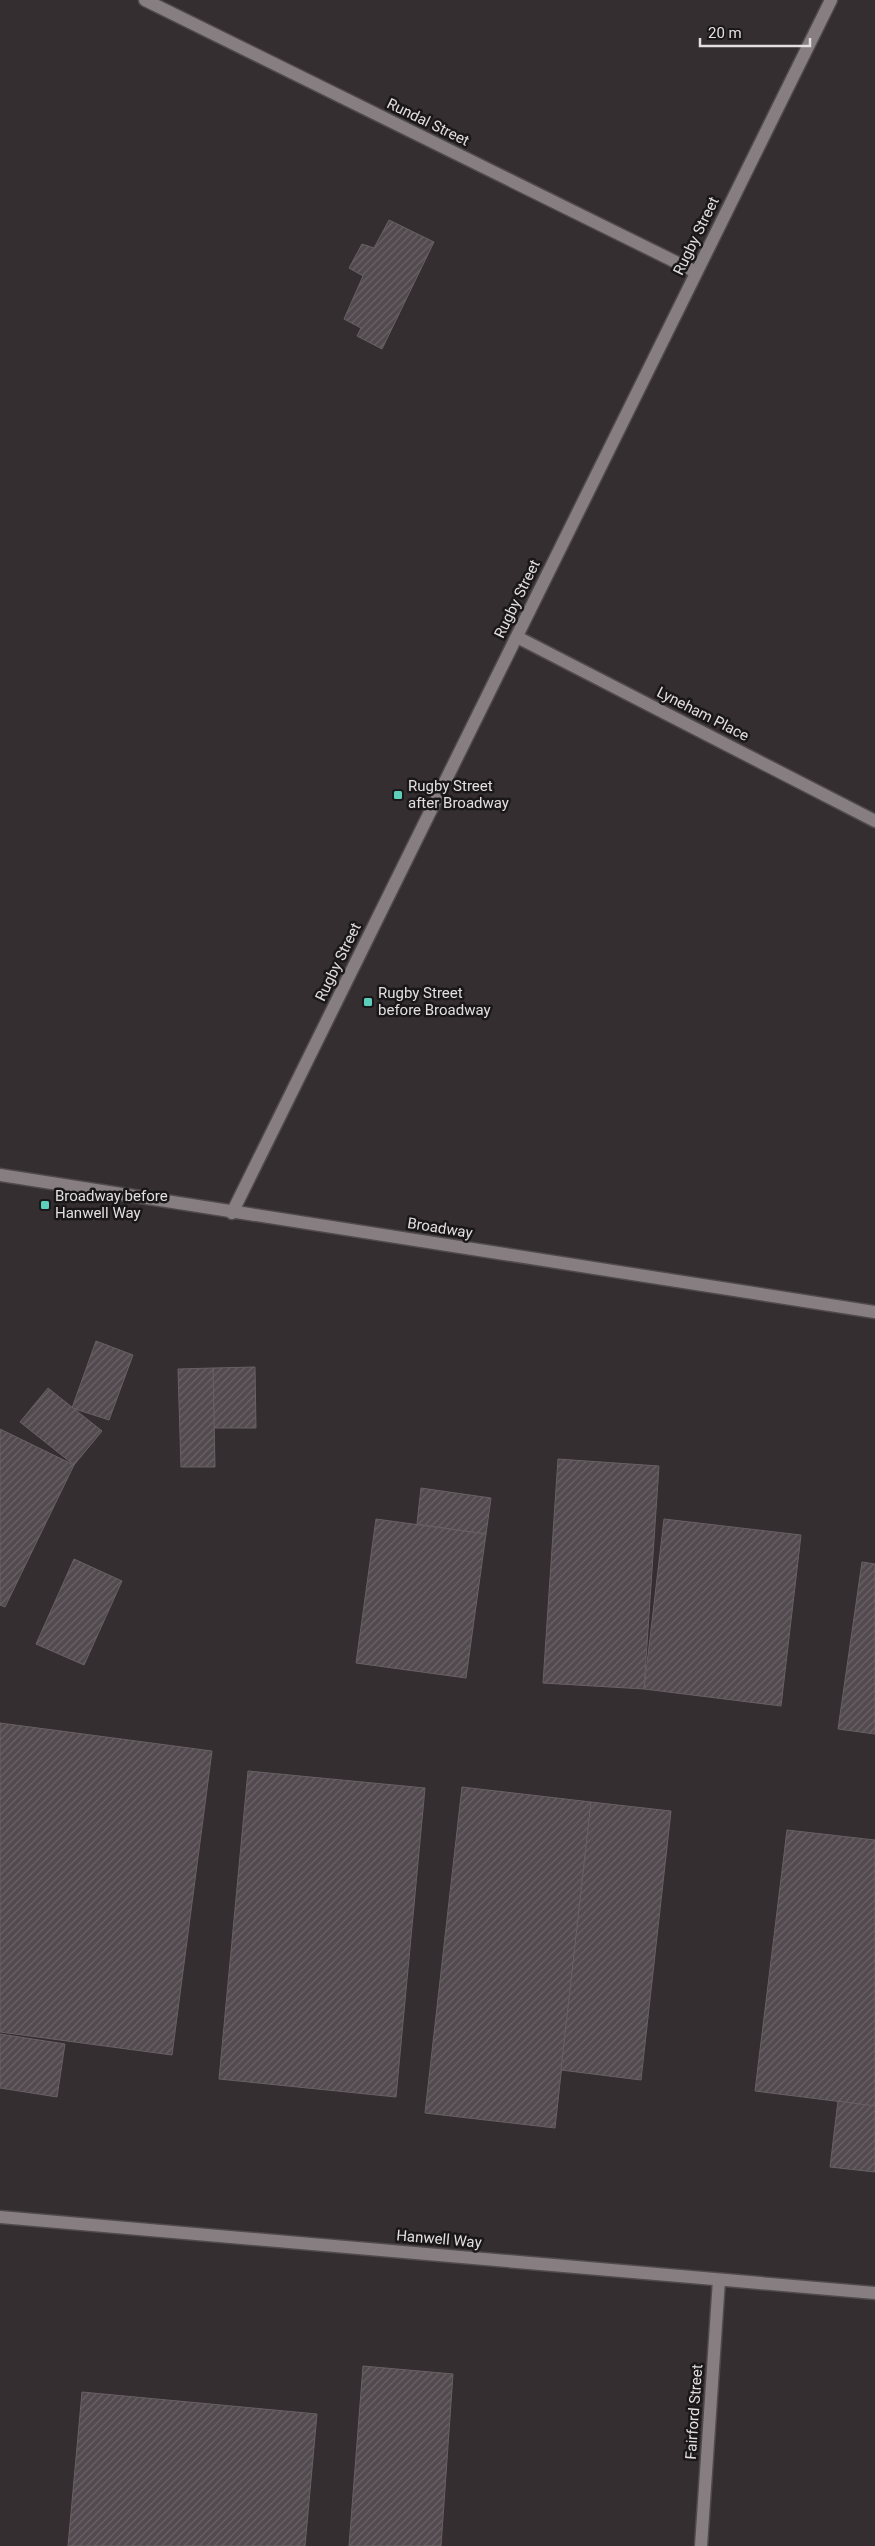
<svg xmlns="http://www.w3.org/2000/svg" width="875" height="2546" font-family="Roboto,sans-serif">
	<style>
		.building { fill: url(#building-hatch); stroke: #686063 }
		.lines { fill: none; stroke-linecap: round; stroke-linejoin: round }
		.street-casing { stroke: #504a4d; stroke-width: 15 }
		.secondary-casing { stroke: #504a4d; stroke-width: 15 }
		.street { stroke: #867e81; stroke-width: 12 }
		.secondary { stroke: #867e81; stroke-width: 12 }
		.poi-dot { fill: #5dceb9; stroke: #1a1718; stroke-width: 2 }
		.labels { text-anchor: middle; dominant-baseline: central; stroke-width: 5; stroke-linejoin: round; paint-order: stroke }
		.street-label { font-size: 15px; fill: #e3dee0; stroke: #1a1718 }
		.poi-label { font-size: 15px; fill: #e3dee0; stroke: #1a1718; text-anchor: start }
	</style>
	<defs>
		<pattern id="building-hatch" width="6" height="6" patternUnits="userSpaceOnUse" patternTransform="scale(1.25)"><rect width="6" height="6" fill="#524a4e"/><path d="M-1 1l2-2M0 6l6-6M5 7l2-2" fill="none" stroke="#6b6467"/></pattern>
	</defs>
	<rect width="100%" height="100%" fill="#352e31"/>
	<g class="building">
		<polygon points="389,220 434,242 382,349 357,336 361,328 344,319 363,276 349,268 362,244 374,248"/>
		<polygon points="96,1341 133,1355 109,1420 72,1408"/>
		<polygon points="255,1367 256,1428 214,1428 213,1368"/>
		<polygon points="213,1368 215,1467 181,1467 178,1369"/>
		<polygon points="48,1388 102,1431 74,1465 20,1422"/>
		<polygon points="0,1429 74,1465 5,1607 0,1605"/>
		<polygon points="558,1459 659,1466 644,1689 543,1683"/>
		<polygon points="421,1488 491,1498 486,1534 417,1524"/>
		<polygon points="376,1519 486,1534 466,1678 356,1663"/>
		<polygon points="664,1519 801,1535 781,1706 644,1689"/>
		<polygon points="74,1559 122,1581 84,1665 36,1644"/>
		<polygon points="862,1562 875,1564 875,1734 838,1729"/>
		<polygon points="0,1723 212,1751 172,2055 0,2032"/>
		<polygon points="248,1771 425,1788 396,2097 219,2079"/>
		<polygon points="462,1787 591,1802 555,2128 425,2113"/>
		<polygon points="591,1802 671,1811 641,2080 561,2070"/>
		<polygon points="787,1830 875,1840 875,2106 755,2091"/>
		<polygon points="0,2034 65,2044 57,2097 0,2088"/>
		<polygon points="838,2101 875,2106 875,2172 830,2167"/>
		<polygon points="363,2366 453,2374 441,2546 349,2546"/>
		<polygon points="82,2392 317,2414 305,2546 68,2546"/>
	</g>
	<g class="lines">
		<defs>
			<g id="street">
				<polyline points="145,0 696,272"/>
				<polyline points="517,637 875,821"/>
				<polyline points="232,1213 831,0"/>
				<polyline points="0,2217 875,2293"/>
				<polyline points="701,2546 719,2280"/>
			</g>
			<polyline id="secondary" points="0,1175 875,1312"/>
		</defs>
		<use href="#street" class="street-casing"/>
		<use href="#secondary" class="secondary-casing"/>
		<use href="#street" class="street"/>
		<use href="#secondary" class="secondary"/>
	</g>
	<g class="poi-dot">
		<rect x="393" y="790" width="10" height="10" rx="2.5"/>
		<rect x="363" y="997" width="10" height="10" rx="2.5"/>
		<rect x="40" y="1200" width="10" height="10" rx="2.5"/>
	</g>
	<g class="labels">
		<g class="street-label">
			<text transform="translate(428 122) rotate(26)">Rundal Street</text>
			<text transform="translate(696 236) rotate(-64)">Rugby Street</text>
			<text transform="translate(517 599) rotate(-64)">Rugby Street</text>
			<text transform="translate(703 714) rotate(27)">Lyneham Place</text>
			<text transform="translate(338 962) rotate(-64)">Rugby Street</text>
			<text transform="translate(440 1228) rotate(9)">Broadway</text>
			<text transform="translate(439 2239) rotate(5)">Hanwell Way</text>
			<text transform="translate(694 2412) rotate(-86)">Fairford Street</text>
		</g>
		<g class="poi-label">
			<text x="408" y="786">Rugby Street<tspan x="408" dy="17">after Broadway</tspan></text>
			<text x="378" y="993">Rugby Street<tspan x="378" dy="17">before Broadway</tspan></text>
			<text x="55" y="1196">Broadway before<tspan x="55" dy="17">Hanwell Way</tspan></text>
		</g>
	</g>
	<path d="M700 38v8h110v-8" fill="none" stroke="#e3dee0" stroke-width="2.5"/>
	<text x="708" y="38" font-size="15" fill="#e3dee0" stroke="#1a1718" stroke-width="4" paint-order="stroke">20 m</text>
</svg>
